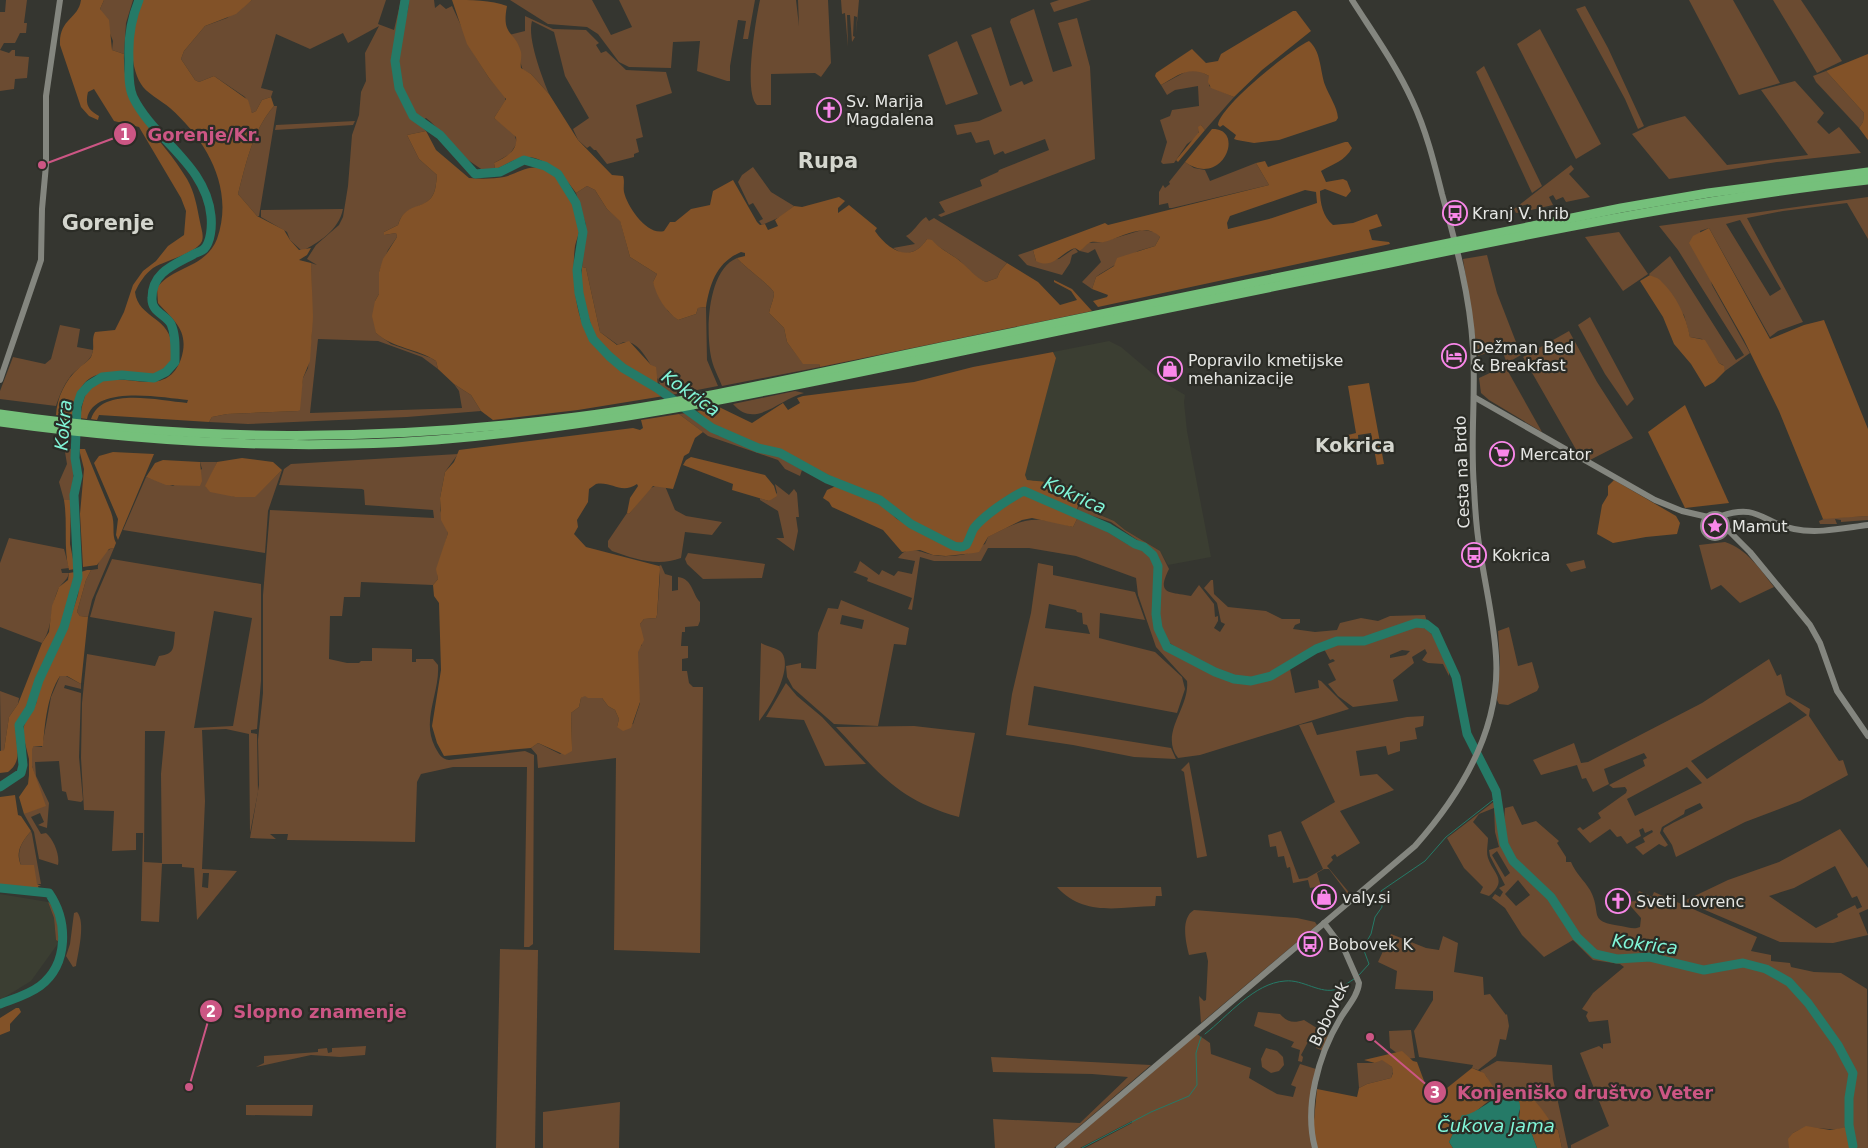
<svg xmlns="http://www.w3.org/2000/svg" width="1868" height="1148" font-family="'DejaVu Sans',sans-serif">
	<style>
		.built { fill: #3b3e32 }
		.green { fill: #6b4b31; fill-rule: evenodd }
		.forest { fill: #825228; fill-rule: evenodd }
		.water { fill: #257a67 }
		.lines { fill: none; stroke-linecap: round; stroke-linejoin: round }
		.stream { stroke: #257a67; stroke-width: 1 }
		.river { stroke: #257a67; stroke-width: 9 }
		.secondary { stroke: #84867f; stroke-width: 6 }
		.highway { stroke: #75c07b; stroke-width: 9 }
		.labels { text-anchor: middle; dominant-baseline: central; stroke-width: 4.5; stroke-linejoin: round; paint-order: stroke }
		.poi-label { font-size: 16px; fill: #e5e6e3; stroke: #2b2c26; text-anchor: start }
		.street-label { font-size: 16px; fill: #e5e6e3; stroke: #2b2c26 }
		.water-label { font-size: 18px; font-style: italic; fill: #81f6d8; stroke: #2b2c26 }
		.quarter-label { font-size: 19px; font-weight: bold; fill: #d4d6ce; stroke: #2b2c26 }
		.district-label { font-size: 21px; font-weight: bold; fill: #d4d6ce; stroke: #2b2c26 }
		.leader { fill: none; stroke: #cc5684; stroke-width: 2 }
		.callout-dot { fill: #cc5684; stroke: #2b2c26; stroke-width: 2 }
		.mark-label { font-size: 15px; text-anchor: middle; font-weight: bold; fill: #fff }
		.callout-label { font-size: 18px; text-anchor: middle; font-weight: bold; fill: #cc5684; stroke: #2b2c26; stroke-width: 4.5; stroke-linejoin: round; paint-order: stroke }
	</style>
	<rect width="100%" height="100%" fill="#353630"/>
	<g class="built">
		<polygon points="1109,341 1121,347 1160,380 1185,395 1184,402 1187,431 1211,557 1168,565 1160,551 1125,530 1114,521 1079,506 1080,493 1051,483 1027,480 1024,475 1056,358 1053,352"/>
		<polygon points="0,894 48,902 54,918 56,940 59,942 31,981 0,1000"/>
	</g>
	<g class="green">
		<polygon points="6,0 27,0 24,23 27,23 26,33 20,33 15,43 4,43 0,50 9,53 12,50 15,50 15,56 29,57 27,78 15,79 14,89 0,91 0,12 5,12"/>
		<polygon points="104,0 133,0 126,23 124,54 112,50 113,41 100,9"/>
		<path d="M252 0H386L378 24 394 30 401 0H403C404 12 399 22 397 34 388 76 397 102 426 131L407 135 419 159 437 175C436 183 436 192 431 198 421 210 404 205 398 225L384 232V235L396 233 397 237 388 250 379 272V294L375 301 376 333 391 344 431 358 436 361 438 369 422 357 378 341 318 339 310 413 462 408 459 391 454 384 471 395 481 411 407 417 248 424 209 422 212 417 227 414 298 411 303 378 308 368 312 331 311 263 317 265 307 259 316 245 339 225 343 217 348 186 352 135 359 115 361 92 366 81 365 53 379 26 348 43 343 33 310 49 276 34 261 88 273 91 271 97 262 100 256 111 252 113 245 97 214 76 199 82 195 80 181 59 184 51 205 26 227 18Z"/>
		<path d="M408 0H434L435 8 440 4 446 9 452 6 474 54 489 78 505 96V101L494 118 514 133 517 143 510 154 494 163 495 169 484 171 468 160 431 122 426 118 423 120C415 118 411 110 408 104 395 79 395 53 403 27 405 18 410 9 408 0Z"/>
		<polygon points="510,0 592,0 611,35 632,27 619,0 755,0 748,39 743,39 746,21 738,20 730,66 730,81 727,81 697,71 700,41 673,42 671,68 629,67 619,62 598,34 587,27 548,24"/>
		<path d="M760 0H796L799 26 798 0H828L831 63 821 77 815 73 771 74V105H757C743 93 756 18 760 0Z"/>
		<polygon points="841,0 859,0 856,34 857,17 854,16 853,36 855,37 852,42 850,15 847,15 848,47 845,13 842,14"/>
		<polygon points="1059,0 1091,0 1054,12 1050,3"/>
		<polygon points="1689,0 1733,0 1780,83 1739,95"/>
		<polygon points="1773,0 1801,0 1842,61 1817,73"/>
		<polygon points="1585,6 1608,48 1644,126 1638,129 1625,99 1576,9"/>
		<polygon points="1034,9 1053,72 1072,66 1058,23 1077,18 1090,67 1095,159 941,217 938,215 945,212 939,202 982,186 980,180 998,172 999,170 1049,150 1045,139 1005,154 1003,151 994,155 989,140 976,143 971,132 957,135 954,125 979,121 1002,111 971,35 991,27 1010,86 1022,81 1024,85 1033,81 1010,22 1011,19"/>
		<path d="M525 16 553 29 586 30 599 43 596 45 601 53 606 51 626 70 666 72 672 93 636 105 643 137 636 139 639 152 634 154V157L607 164 596 150H594L590 146 587 148 578 140 573 129 589 118 565 76 554 32 532 21C527 38 542 77 549 94L531 74 523 70C517 55 524 49 509 35L525 31Z"/>
		<polygon points="1540,29 1601,144 1576,159 1517,44"/>
		<polygon points="957,41 978,94 946,105 928,55"/>
		<polygon points="1484,66 1542,186 1532,193 1476,72"/>
		<polygon points="1187,71 1198,70 1209,76 1209,86 1234,97 1205,130 1201,125 1197,137 1187,144 1174,163 1163,164 1161,162 1167,142 1160,120 1170,116 1172,110 1199,106 1198,86 1175,90 1167,95 1161,85"/>
		<polygon points="1826,71 1864,113 1863,122 1859,128 1816,82 1813,76"/>
		<polygon points="1795,81 1824,113 1817,122 1829,134 1839,127 1861,153 1777,162 1669,179 1632,134 1649,126 1685,116 1727,165 1808,155 1761,90"/>
		<path d="M274 106H277L259 216H257L238 194C246 163 253 130 274 106Z"/>
		<polygon points="355,121 353,125 275,130 276,125"/>
		<polygon points="1185,162 1194,168 1205,170 1210,181 1256,163 1269,185 1172,208 1169,208 1168,203 1159,205 1159,192 1163,185 1165,188 1170,184 1169,182"/>
		<polygon points="1571,165 1574,169 1569,174 1590,197 1566,202 1563,197 1556,200 1553,195 1549,197 1553,205 1531,210 1528,204 1521,206 1523,212 1516,213 1514,209"/>
		<polygon points="753,167 771,192 794,206 780,217 762,225 759,221 763,219 753,203 749,205 738,182 742,175"/>
		<path d="M587 186 595 190 607 209 620 220 630 257 657 274 653 282 668 311 678 320 696 314 698 308 706 307 707 360 718 386 671 395 658 386 660 384C655 373 641 340 625 342 622 342 620 344 618 345L600 332 586 268 582 267 586 225 576 193Z"/>
		<path d="M1868 197V239L1847 203 1783 211 1747 218 1803 322 1778 331 1770 337 1709 228 1700 231 1712 285 1750 353 1725 371 1723 365 1719 363 1702 339 1690 337 1684 315 1649 274 1670 256 1736 360 1744 355 1678 250 1659 226ZM1740 220 1781 289 1770 296 1726 224Z"/>
		<path d="M343 209C339 230 318 243 302 251L290 240 287 232 261 217V210Z"/>
		<path d="M926 217 929 221 934 218 1007 263 1000 271 997 278 986 282 976 278 959 260 927 239C921 249 915 252 903 254L893 248 915 244 906 236C914 232 918 222 926 217Z"/>
		<polygon points="1142,230 1156,232 1160,237 1155,246 1138,251 1100,274 1096,277 1092,289 1082,282 1101,262 1095,249 1088,253 1080,251 1088,243 1102,242"/>
		<polygon points="1619,232 1648,274 1623,291 1585,237"/>
		<polygon points="1075,248 1078,252 1072,255 1070,263 1062,275 1027,265 1018,255 1033,250 1036,261 1059,259"/>
		<polygon points="1487,255 1497,293 1521,355 1507,363 1501,348 1478,356 1463,259"/>
		<path d="M737 258C742 265 774 288 774 293 774 299 770 307 769 313L784 328 787 342 802 362 807 364H819L820 367 722 386C719 378 714 369 712 361 705 334 707 270 737 258Z"/>
		<polygon points="1590,317 1634,399 1627,406 1605,374 1578,325"/>
		<path d="M60 325 80 329 77 347 93 350C92 362 76 368 70 377 63 386 59 397 56 406L0 399V391L13 357 45 364 51 359Z"/>
		<polygon points="1569,331 1597,382 1633,438 1590,460 1578,453 1523,357"/>
		<polygon points="1505,366 1542,432 1489,400 1481,393 1479,378"/>
		<path d="M795 391 804 393C779 399 755 430 733 404Z"/>
		<polygon points="686,413 717,435 776,455 802,470 800,476 785,469 778,460 708,436 679,414"/>
		<polygon points="72,448 74,468 71,500 64,500 59,482 67,464 65,452"/>
		<path d="M458 454 445 472 440 498V510L448 533 437 572 438 579 433 585 361 582 360 597H344L342 616H330L329 659 347 663H359L361 661H372V648L412 649V662H416V659H433L438 665C440 693 421 720 435 747 439 754 441 759 449 760L525 751 534 755 533 944 529 947H524L527 767H453L421 774 417 782 415 842 287 840 288 834H270L276 839 250 838 259 785 258 740 263 693V595L270 510 434 518 433 510 365 505 364 490 362 489 279 485 284 469 291 464Z"/>
		<polygon points="200,462 217,462 206,487 235,497 254,497 282,470 268,511 265,553 123,530 146,477 173,486 202,469"/>
		<polygon points="775,484 789,495 794,489 797,493 799,517 796,517 798,531 794,551 776,538 784,538 778,511 760,500 760,498 769,501 777,493"/>
		<path d="M657 485 665 486 675 510 686 516 722 522 712 535 685 532 681 558C657 567 635 559 612 551L608 547V541L627 513 629 514 649 489Z"/>
		<path d="M1079 506 1114 521 1125 530 1160 551 1169 569C1156 595 1169 592 1191 596L1199 585 1214 604 1215 617 1218 616V621L1214 628 1220 632 1225 624 1221 622 1217 603 1204 588 1211 580H1213L1214 594 1228 607 1266 611 1282 619H1300V623L1295 625 1293 629 1315 632 1337 630 1340 623 1361 618 1378 621 1390 616 1425 615 1427 622 1403 624 1363 640 1338 639 1327 642 1304 653 1285 668 1263 677 1245 679 1228 675 1185 654 1167 641 1158 619 1159 564 1156 553 1111 522 1077 511Z"/>
		<polygon points="1868,516 1868,520 1841,522 1841,520 1835,519 1837,524 1820,524 1819,521 1826,518"/>
		<path d="M1078 517 1093 523 1127 544 1143 550 1153 559 1156 573 1154 609 1156 629 1166 650 1201 668 1240 683 1272 679 1290 669 1295 693 1319 688 1318 680 1321 681 1349 709 1200 755 1178 758C1159 733 1190 708 1187 681L1156 647 1138 595 1136 578 1076 556 1029 548H988L981 561H934L920 557 912 610 908 609 912 598 867 581 868 578 853 572 856 571 860 561 879 575 882 570 894 576 898 571 912 574 915 561 898 558C908 544 919 552 933 555 942 557 952 556 960 555 970 554 977 548 985 544L988 537C1025 518 1032 515 1073 527Z"/>
		<circle cx="1715" cy="526" r="8"/>
		<path d="M9 538 64 549 69 568 61 569 62 573H69C67 582 60 583 57 592 50 610 53 627 42 643L0 627V563Z"/>
		<path d="M1725 542C1747 549 1760 569 1774 587L1740 603 1721 585 1711 590 1699 545Z"/>
		<path d="M114 548 92 600 88 617 80 616 77 612 86 580 91 570 98 569C97 560 106 549 114 548Z"/>
		<polygon points="688,553 765,564 762,578 703,579 687,564 685,559"/>
		<path d="M112 559 261 584V681L257 729 251 730V733L257 734 258 792 250 833 249 734 226 729 202 730 205 801 202 869 237 871 197 920 194 868 182 867V864H162L159 922 141 921 143 833H136V850L112 851 114 811 84 810 81 758 82 703 87 654 155 666 159 656C176 654 173 647 175 632L90 617 96 596ZM214 611 252 618 233 726 194 728ZM145 731H165L161 774 162 863 144 862ZM203 873H209L208 888 202 887Z"/>
		<polygon points="1584,560 1586,568 1571,572 1566,564"/>
		<path d="M1038 563 1053 566V575L1135 592 1145 620 1100 613 1099 638 1155 652 1182 677 1185 689 1177 713 1034 686 1028 725 1171 748 1176 759 1134 757 1073 745 1006 735 1012 694 1031 613ZM1049 604 1076 610 1077 612 1082 613 1083 624 1087 625 1090 634 1045 628Z"/>
		<path d="M661 565 665 574 672 576V591L678 590V577C693 579 692 594 700 602V621L698 626 685 627V632H682L681 646H688V658L682 659V671H687L689 683 693 687H703L700 953 614 950 616 758 538 768 537 755 531 748 538 743 560 754 572 747 571 713 579 707 581 698 585 695 589 698H602L608 706 615 710 619 719 617 727 633 724 640 703 638 690V649L642 645 640 624 644 619 656 618 657 615 660 576 659 566Z"/>
		<path d="M841 600 909 628 906 645 894 644 878 726 834 724 793 688 787 677 786 666 801 663V668L816 669 818 633 828 608 838 609ZM842 615 864 620 862 629 840 624Z"/>
		<path d="M1416 625C1433 626 1452 661 1449 676L1443 664 1428 663 1422 660 1427 653 1425 649 1412 657 1414 663 1393 680 1398 701 1353 707 1338 696 1328 684 1336 680 1328 664 1335 661 1333 659 1330 660 1324 649 1341 643 1369 641ZM1402 650 1410 651 1406 655 1390 658V655Z"/>
		<polygon points="1509,627 1518,666 1532,662 1539,687 1537,691 1508,705 1499,704 1497,700 1500,662 1498,631"/>
		<path d="M761 643C767 647 778 648 782 653 793 669 770 708 759 721Z"/>
		<path d="M1769 659 1777 676 1781 674 1786 695 1810 709 1809 716 1839 761 1843 760 1848 775 1800 801 1745 822 1676 857 1672 845 1663 831 1664 828C1677 820 1690 815 1703 808L1700 803 1685 810 1684 814 1662 827 1660 833 1668 845 1665 847 1659 844 1643 855 1635 847 1645 842 1643 838 1653 832 1652 830 1645 833 1643 828 1639 830 1641 836 1627 844 1621 836 1617 837 1610 829 1590 843 1577 829 1580 827 1583 830 1601 818 1598 813 1626 793 1627 790 1625 787 1613 788 1609 785 1645 766 1643 760 1647 758 1644 753 1604 769 1609 784 1593 792 1586 778 1582 779 1577 765 1541 775 1533 760 1574 743 1581 763 1588 762 1702 703ZM1790 702 1807 715 1707 779 1691 761ZM1687 767 1702 783 1635 816 1627 799Z"/>
		<path d="M64 675 81 684V689L65 685 64 688 81 693 79 757 83 800 81 802 68 800 66 792 62 791 59 761 35 762 36 776 49 803 47 828 38 825 44 822 40 813 31 817 41 834 46 833C54 840 60 855 58 865L39 859 34 832 24 814 27 812 35 776 32 766V748L34 746 42 747 51 697 60 676Z"/>
		<polygon points="786,683 797,696 822,717 866,764 825,766 804,720 766,717"/>
		<polygon points="0,691 19,698 18,704 9,717 4,750 1,752"/>
		<polygon points="1424,716 1423,726 1415,728 1417,739 1400,742 1400,751 1388,755 1386,746 1356,751 1360,776 1377,774 1394,790 1340,811 1360,843 1337,857 1335,854 1331,857 1333,860 1327,866 1352,896 1350,897 1329,869 1324,869 1317,873 1321,886 1310,888 1308,880 1293,883 1290,867 1287,868 1284,856 1278,857 1276,846 1270,847 1268,835 1281,831 1299,879 1307,878 1323,869 1301,822 1335,802 1299,725 1312,722 1317,735 1407,717"/>
		<path d="M914 726 975 733 959 817C897 800 878 772 836 727Z"/>
		<polygon points="1189,762 1207,856 1197,858 1184,772 1181,770"/>
		<path d="M1496 800 1501 839 1508 858 1521 873 1543 891 1577 940 1591 953 1611 960 1656 959 1673 966 1704 972 1734 965 1762 970 1789 984 1813 1010 1809 1002 1792 983 1757 963 1735 962 1720 967 1694 969 1651 956 1616 957 1597 953 1577 933 1553 896 1523 870 1509 852 1503 832 1505 808 1513 806 1522 825 1536 821 1559 841 1557 843 1566 857V862H1571C1576 874 1584 880 1590 890 1603 914 1586 921 1621 926 1629 927 1633 930 1640 927L1641 918 1627 902 1635 901 1639 891 1652 897 1654 892 1757 937 1751 951 1771 955V961L1790 963 1791 967 1814 972 1841 973 1867 989 1868 1148H1855L1850 1112 1848 1127C1827 1134 1812 1121 1793 1133L1789 1148H1571V1145L1609 1126 1580 1053 1599 1046 1603 1049V1044L1611 1043 1608 1020 1589 1022 1586 1016 1588 1012 1582 1009 1593 993 1624 967 1620 964 1593 960 1573 940 1544 957 1522 935 1505 908 1492 898 1495 894 1500 897 1503 892 1499 888 1505 885 1490 856 1489 850 1499 847 1495 832 1494 808 1479 814 1473 822 1488 838C1488 844 1486 852 1488 858 1494 875 1508 880 1489 896L1480 893 1483 887 1464 868 1447 838ZM1497 851 1510 873 1505 877 1492 855ZM1518 880 1530 895 1516 906 1505 894Z"/>
		<path d="M1840 829 1868 868V909L1859 913 1868 935 1833 943 1780 942 1684 901 1728 880 1779 862ZM1835 866 1852 898 1857 896 1862 907 1857 909 1855 905 1837 914 1838 917 1816 928 1769 896 1794 888Z"/>
		<path d="M31 831 32 834 41 884H29L34 865H21C16 850 22 842 31 831Z"/>
		<path d="M1057 887H1161L1162 896H1156L1155 906C1119 907 1084 917 1057 887Z"/>
		<path d="M48 902C60 910 60 929 59 942L56 940 54 918Z"/>
		<path d="M1194 910 1297 918 1315 922 1317 925 1201 1023 1199 996 1204 1001 1206 1000 1208 961 1206 952 1189 955C1186 943 1180 918 1194 910Z"/>
		<path d="M77 912C86 922 78 953 76 966L73 967 66 956 70 944 74 913Z"/>
		<polygon points="1391,934 1426,948 1439,950 1443,936 1458,943 1454,972 1483,977 1484,995 1490,994 1506,1015 1507,1014 1509,1026 1506,1040 1500,1039 1496,1056 1478,1070 1472,1068 1473,1065 1419,1057 1414,1031 1433,1000 1433,991 1395,989 1397,971 1378,962"/>
		<polygon points="500,949 538,950 535,1148 496,1148"/>
		<path d="M1258 1012 1280 1014C1288 1023 1294 1023 1304 1020L1328 1035 1323 1051 1316 1048 1318 1043 1309 1040 1301 1055 1303 1057 1302 1062 1298 1061 1300 1050 1291 1047 1294 1042 1254 1026Z"/>
		<polygon points="1411,1030 1415,1058 1405,1059 1390,1048 1389,1031"/>
		<polygon points="1197,1034 1210,1043 1211,1054 1251,1068 1249,1078 1277,1094 1293,1097 1296,1087 1291,1085 1300,1064 1316,1069 1313,1148 1085,1148 1132,1123 1132,1121 1080,1148 1063,1148"/>
		<polygon points="366,1046 365,1055 340,1057 311,1055 256,1067 264,1063 264,1056 318,1052 318,1049 327,1048 328,1053 332,1052 332,1048"/>
		<polygon points="1266,1048 1277,1051 1283,1057 1284,1065 1279,1071 1271,1073 1262,1067 1261,1059"/>
		<polygon points="991,1057 1151,1065 1054,1148 995,1148 993,1119 1080,1123 1128,1077 1092,1074 993,1072"/>
		<polygon points="1382,1059 1392,1067 1393,1072 1391,1078 1367,1084 1359,1088 1357,1063 1375,1063"/>
		<polygon points="1497,1061 1552,1065 1553,1079 1568,1148 1562,1148 1558,1130 1513,1089 1500,1090 1491,1086 1486,1076 1480,1071"/>
		<polygon points="620,1102 619,1148 543,1148 543,1112"/>
		<polygon points="246,1105 313,1105 312,1116 246,1115"/>
	</g>
	<g class="forest">
		<path d="M81 0H104L100 9 109 20 112 50 124 54C122 114 160 133 187 179 195 193 197 207 200 222 201 228 204 235 202 241 197 253 166 260 153 268 145 274 139 283 135 292 138 319 173 317 172 350 172 355 172 361 169 365 148 397 79 337 74 417L56 415C57 398 65 380 79 368 83 364 91 360 92 354 95 347 91 340 95 332L115 330 124 312 133 285 143 271 156 261 168 246 184 235 186 211 181 198 139 127 114 121 94 89 88 92C85 104 88 110 99 116L98 120 89 116 81 107 60 45C59 18 78 20 81 0Z"/>
		<path d="M143 0H252L236 14 205 26 184 51 181 59 195 80 199 82 214 76 248 100 252 113 256 111 262 100 271 97 274 106C253 130 246 163 238 194L257 216 284 230 290 240 299 250 311 248 307 255 299 260 311 263 313 317 310 361 303 378 300 410 298 411 227 414 212 417 209 422 99 415 97 420 91 419C102 386 159 401 187 403L188 400C163 398 94 384 87 419L80 418C82 408 83 393 92 386 117 365 165 404 181 359 190 331 174 321 158 303L157 288C171 267 206 268 217 239 235 188 206 140 170 108 162 101 145 92 141 84 127 61 131 23 143 0Z"/>
		<path d="M452 0C471 0 491 0 507 6 501 37 515 30 521 52 522 57 520 63 521 68L531 74 549 94 578 140 612 175 623 176C625 182 623 186 624 192 627 206 647 236 664 231L670 222H675L691 209 710 205 713 191 733 180 757 222 760 225 765 224 768 230 778 226 775 220 794 206 802 207 839 197 845 201 838 208V213L849 205 877 228 875 231C889 251 911 264 927 239L932 240C939 249 952 254 961 262 970 269 974 277 986 282L997 278 1000 271 1007 263 1038 282 1060 305 1077 300 1071 291 1054 282V280L1072 289 1092 311 820 367 819 364H803L787 342 784 328 769 313C770 307 774 299 774 293 774 288 742 265 737 258L745 256V253L741 252C717 262 710 283 706 307L698 308 696 314 678 320C666 311 657 298 653 282L657 274 630 257 620 221 607 209 595 190 587 186 576 193C566 178 542 152 521 158 512 160 504 166 495 169L494 163C506 157 518 151 516 137L494 118 506 99 489 78 467 44Z"/>
		<path d="M1293 11H1296L1311 31 1262 70 1234 97 1211 88 1208 82 1209 76C1190 65 1178 75 1161 85L1155 76 1156 73 1192 49 1206 63 1218 61 1221 54Z"/>
		<path d="M1309 41C1321 51 1320 70 1325 85 1329 96 1337 106 1338 118L1336 121 1279 140 1254 143 1237 140 1234 139 1236 135 1223 125 1220 127 1218 125C1219 107 1291 49 1309 41Z"/>
		<polygon points="1868,54 1868,140 1859,128 1863,122 1864,113 1826,71"/>
		<polygon points="1201,125 1205,130 1178,162 1176,160 1199,132 1198,127"/>
		<path d="M1212 129C1246 128 1223 189 1185 162Z"/>
		<path d="M426 131 436 150 469 178C480 179 493 179 504 177 517 174 529 164 543 169 562 176 578 205 580 224 580 232 577 238 575 246 572 268 574 304 583 325 597 359 636 376 664 396L578 410 493 420 481 411 471 395 454 384 438 369 436 361C417 348 394 349 376 333L372 316 375 301 379 294V272L383 259 397 237 396 233 384 235V232L398 225C405 203 420 210 431 198 436 192 436 183 437 175L419 159 407 135Z"/>
		<path d="M1345 142H1348L1352 148C1345 161 1333 164 1321 171L1326 182 1343 179 1347 181 1351 191 1346 197 1325 189 1320 191C1320 203 1323 217 1333 225L1353 223 1377 214 1382 226 1369 230 1372 240 1389 242 1390 244 1098 307 1093 301 1107 297 1108 295 1092 289 1096 277 1114 266 1117 258 1155 246 1160 237C1145 221 1121 238 1104 242 1099 243 1093 240 1089 243 1086 245 1083 249 1080 251L1075 248C1060 253 1053 270 1036 261L1033 250 1105 223 1108 225 1269 185 1256 163 1265 161 1268 167ZM1305 190 1316 192 1317 203 1269 219 1228 229 1227 223 1230 216Z"/>
		<polygon points="1709,228 1770,339 1804,325 1824,320 1868,429 1868,516 1823,519 1779,411 1744,340 1689,243 1693,236"/>
		<polygon points="582,267 586,268 600,332 617,345 629,341 651,365 656,367 658,386 625,366 595,338 581,292"/>
		<path d="M1650 275C1653 277 1657 277 1660 280 1676 295 1686 316 1690 337L1705 340 1719 363 1724 366 1725 371 1714 382 1705 387 1691 364 1674 344 1663 317 1640 281Z"/>
		<path d="M1053 352 1056 358 1025 475 1027 480C1043 482 1068 482 1080 493L1077 511C1057 507 1041 490 1020 489L980 518 963 544 955 545 905 518 879 497 840 481 787 454 761 446 723 430 713 425 697 411 719 407 752 423 783 403 788 410 800 403 797 398 803 396 914 382 973 367Z"/>
		<polygon points="1369,383 1384,464 1377,465 1371,433 1358,435 1359,449 1350,450 1348,435 1356,433 1348,386"/>
		<polygon points="1685,405 1729,503 1685,508 1648,432"/>
		<path d="M679 414 703 432 695 438 689 453 684 456 673 489 653 486 629 514 627 513 630 498 638 486 637 484C621 495 612 481 596 484L589 489 588 502 577 520 578 527 574 534 586 547 659 566 660 569 657 615 656 618 644 619 640 624 644 640 638 652 640 702 631 728 623 731 617 727 619 719 615 710 608 706 602 698H588L585 696 581 698 579 707 571 713 572 747V751L565 755 538 743 531 748 444 756 437 743 432 726 441 670 439 603 434 596 433 585 438 579 436 569 448 533 441 520 440 498 445 472 454 462 459 450 633 428 640 430 643 428 641 420Z"/>
		<path d="M79 449H85L111 512C116 525 111 533 116 543L114 548 109 549 97 565 83 567 80 514 84 469Z"/>
		<polygon points="113,452 154,454 118,540 116,535 118,519 94,463 99,456"/>
		<polygon points="691,457 765,475 774,486 777,496 769,501 732,490 733,484 683,465 686,460"/>
		<polygon points="242,458 273,462 282,470 255,497 235,497 210,492 205,486 217,462"/>
		<polygon points="163,460 200,462 202,481 200,486 166,485 146,477 155,463"/>
		<polygon points="1614,480 1676,516 1680,523 1677,534 1646,537 1613,543 1597,534 1602,505 1608,495 1608,486"/>
		<polygon points="836,486 879,503 897,519 949,547 963,549 967,547 983,520 1024,493 1041,498 1056,509 1078,517 1073,527 1032,518 1022,520 988,537 979,552 974,553 946,556 933,555 920,550 902,552 883,530 832,507 829,502 823,498 827,490"/>
		<path d="M64 500H71L70 544 75 569 69 570C63 547 68 524 64 500Z"/>
		<path d="M87 570H91L86 580 77 612 80 616 88 617 81 684 67 676H60C47 696 45 723 43 746H34L32 749V766L46 806 24 814 19 797 28 784 29 775V759L23 735 24 726 30 711 36 704 41 679 67 628 78 595 81 572Z"/>
		<path d="M75 572V579L57 637 16 729C15 745 24 760 8 772L0 773V751L4 750 9 717 18 704 42 643 49 632 52 606 59 587 68 580 69 573Z"/>
		<path d="M15 795 18 815 21 816 31 831C22 842 15 851 21 865H34L37 884 41 886H38L39 889 0 885V797Z"/>
		<polygon points="16,1008 19,1008 21,1012 10,1024 10,1031 0,1035 0,1018"/>
		<path d="M1402 1051 1413 1061 1417 1062 1430 1097 1437 1096 1472 1068 1484 1073 1494 1088C1501 1090 1508 1088 1514 1089 1531 1092 1541 1108 1550 1121V1125L1558 1130 1562 1148H1537L1531 1132 1527 1130 1519 1118 1520 1110 1513 1097C1510 1096 1505 1095 1501 1096 1485 1098 1477 1117 1462 1116L1449 1142 1453 1148H1317L1313 1131 1317 1089 1357 1097 1359 1088 1367 1084 1391 1078 1393 1073 1392 1067 1382 1060 1375 1063 1364 1060Z"/>
		<polygon points="1806,1126 1830,1130 1848,1127 1850,1148 1789,1148 1788,1139 1793,1133"/>
	</g>
	<path class="water" d="M1500 1096C1507 1096 1520 1095 1520 1106 1521 1111 1517 1113 1519 1118L1527 1130 1531 1132 1537 1148H1453L1449 1142 1462 1115C1471 1117 1489 1101 1500 1096Z"/>
	<g class="lines">
		<g class="stream">
			<polyline points="1359,975 1369,964 1363,948 1371,934 1375,917 1382,907 1381,891 1425,861 1446,837 1497,797"/>
			<path d="M1205 1034C1228 1016 1254 983 1285 981 1303 979 1321 995 1337 989 1343 987 1349 982 1354 979"/>
			<polyline points="1082,1148 1151,1112 1189,1096 1197,1085 1196,1053 1201,1037"/>
			<polyline points="1852,1148 1853,1146 1854,1148"/>
		</g>
		<g class="river">
			<path d="M405 0 395 61 399 88 413 116 440 135 475 174 500 172 524 160 545 166 558 174 576 203 583 232 577 270 579 293 586 323 593 339 609 356 623 368 657 388 712 428 758 448 780 453 827 479 880 500 911 524 954 546C958 547 962 548 966 545 969 541 971 533 974 528 983 516 1011 497 1024 491L1109 528 1135 544 1144 547 1153 555 1158 566 1156 614 1158 628 1167 647 1215 672 1234 679 1251 681 1271 676 1316 649 1337 641H1364L1416 623 1426 624 1435 631 1456 677 1467 734 1496 791 1504 844 1513 861 1551 897 1577 937 1595 954 1617 959 1650 957 1704 970 1743 963 1766 969 1789 982 1808 1003 1838 1045 1853 1073 1849 1098V1125L1853 1146"/>
			<path d="M0 787 21 773 23 765 19 725 30 708 39 680 64 627 78 577 74 495 78 476 75 458 77 406 81 394 89 385 102 377 122 375 154 378 166 372 175 362C175 349 176 335 171 324 165 314 151 312 152 298 152 272 174 265 194 254 196 253 202 251 204 249 211 242 212 226 211 216 206 164 154 140 133 97 128 86 129 71 129 59 128 38 131 19 139 0"/>
			<path d="M0 888 49 893C68 921 69 964 40 986 28 995 13 999 0 1004"/>
		</g>
		<g class="secondary">
			<polyline points="0,380 41,260 42,209 46,165 46,96 60,0"/>
			<polyline points="1474,397 1655,500 1682,511 1708,517"/>
			<circle cx="1715" cy="526" r="12"/>
			<path d="M1721 516C1759 503 1762 523 1794 529 1818 534 1844 528 1868 525"/>
			<polyline points="1727,529 1750,552 1810,625 1820,643 1837,691 1868,736"/>
			<path d="M1059 1148 1415 846C1461 794 1501 728 1496 656 1494 621 1485 585 1480 550 1476 529 1475 508 1474 487 1470 441 1476 394 1473 348 1470 296 1456 244 1442 194 1434 162 1426 130 1412 100 1396 65 1373 33 1352 0"/>
			<path d="M1315 1148C1304 1107 1318 1056 1340 1019 1346 1008 1358 996 1359 983L1345 951 1324 923"/>
		</g>
		<g class="highway">
			<path d="M0 414C195 442 381 442 576 417 707 400 837 368 966 342 1184 297 1403 251 1621 208L1708 193 1868 172"/>
			<path d="M0 422C145 442 290 451 436 440 601 427 763 392 924 359 1079 326 1235 295 1390 263 1549 230 1707 198 1868 180"/>
		</g>
	</g>
	<defs>
		<symbol id="church-ring" viewBox="-11 -11 22 22"><circle r="9.5" fill="#2b2c26" stroke="#f987e9" stroke-width="1.5"/><path d="M-1.2-6h2.4v3.5h3.3v2.4h-3.3V6h-2.4V-.1h-3.3v-2.4h3.3Z" fill="#f987e9"/></symbol>
		<symbol id="bus-ring" viewBox="-11 -11 22 22"><circle r="9.5" fill="#2b2c26" stroke="#f987e9" stroke-width="1.5"/><path d="M-5-6H5V4H4V6H2V4H-2V6H-4V4H-5ZM-3.5-4V0h7V-4ZM-3.5 1.2v1.5H-2V1.2ZM2 1.2v1.5H3.5V1.2Z" fill="#f987e9"/></symbol>
		<symbol id="hotel-ring" viewBox="-11 -11 22 22"><circle r="9.5" fill="#2b2c26" stroke="#f987e9" stroke-width="1.5"/><path d="M-6-4.5h1.5V1H6V5H4.5V3h-9V5H-6ZM-4 0a1.8 1.8 0 1 1 3.6 0ZM.5 0V-2.5h3Q6-2.5 6 0Z" fill="#f987e9"/></symbol>
		<symbol id="shop-ring" viewBox="-11 -11 22 22"><circle r="9.5" fill="#2b2c26" stroke="#f987e9" stroke-width="1.5"/><path d="M-5-2.5h2.3a2.7 3.5 0 0 1 5.4 0H5L5.5 6h-11ZM-1.5-2.5h3a1.5 2.3 0 0 0-3 0Z" fill="#f987e9"/></symbol>
		<symbol id="supermarket-ring" viewBox="-11 -11 22 22"><circle r="9.5" fill="#2b2c26" stroke="#f987e9" stroke-width="1.5"/><path d="M-6-5.5h2.5l.6 2H6L4.5 2H-2.5L-4.4-4H-6ZM-1.5 3.2a1.3 1.3 0 1 0 .1 0ZM3 3.2a1.3 1.3 0 1 0 .1 0Z" fill="#f987e9"/></symbol>
		<symbol id="sight-ring" viewBox="-11 -11 22 22"><circle r="9.5" fill="#2b2c26" stroke="#f987e9" stroke-width="1.5"/><path d="M0-6L1.8-2.2L6-1.7L2.9 1.2L3.7 5.4L0 3.3L-3.7 5.4L-2.9 1.2L-6-1.7L-1.8-2.2Z" fill="#f987e9"/></symbol>
	</defs>
	<g fill-rule="evenodd">
		<use href="#church-ring" x="815" y="96" width="28" height="28"/>
		<use href="#bus-ring" x="1441" y="199" width="28" height="28"/>
		<use href="#hotel-ring" x="1440" y="342" width="28" height="28"/>
		<use href="#shop-ring" x="1156" y="355" width="28" height="28"/>
		<use href="#supermarket-ring" x="1488" y="440" width="28" height="28"/>
		<use href="#sight-ring" x="1701" y="512" width="28" height="28"/>
		<use href="#bus-ring" x="1460" y="541" width="28" height="28"/>
		<use href="#shop-ring" x="1310" y="883" width="28" height="28"/>
		<use href="#church-ring" x="1604" y="887" width="28" height="28"/>
		<use href="#bus-ring" x="1296" y="930" width="28" height="28"/>
	</g>
	<g class="labels">
		<g class="poi-label">
			<text x="846" y="101">Sv. Marija<tspan x="846" dy="18">Magdalena</tspan></text>
			<text x="1472" y="213">Kranj V. hrib</text>
			<text x="1472" y="347">Dežman Bed<tspan x="1472" dy="18">&amp; Breakfast</tspan></text>
			<text x="1188" y="360">Popravilo kmetijske<tspan x="1188" dy="18">mehanizacije</tspan></text>
			<text x="1520" y="454">Mercator</text>
			<text x="1732" y="526">Mamut</text>
			<text x="1492" y="555">Kokrica</text>
			<text x="1342" y="897">valy.si</text>
			<text x="1636" y="901">Sveti Lovrenc</text>
			<text x="1328" y="944">Bobovek K</text>
		</g>
		<g class="street-label">
			<text transform="translate(1462 472) rotate(-92)">Cesta na Brdo</text>
			<text transform="translate(1329 1014) rotate(-64)">Bobovek</text>
		</g>
		<g class="water-label">
			<text transform="translate(691 393) rotate(35)">Kokrica</text>
			<text transform="translate(63 425) rotate(-85)">Kokra</text>
			<text transform="translate(1075 495) rotate(24)">Kokrica</text>
			<text transform="translate(1645 944) rotate(7)">Kokrica</text>
			<text x="1496" y="1125">Čukova jama</text>
		</g>
		<g class="quarter-label">
			<text x="1355" y="445">Kokrica</text>
		</g>
		<g class="district-label">
			<text x="828" y="161">Rupa</text>
			<text x="108" y="223">Gorenje</text>
		</g>
	</g>
	<path class="leader" d="M42 165L125 134M189 1087L211 1011M1370 1037L1435 1092"/>
	<g class="callout-dot">
		<circle cx="42" cy="165" r="5"/>
		<circle cx="189" cy="1087" r="5"/>
		<circle cx="1370" cy="1037" r="5"/>
		<circle cx="125" cy="134" r="12"/>
		<circle cx="211" cy="1011" r="12"/>
		<circle cx="1435" cy="1092" r="12"/>
	</g>
	<g class="mark-label">
		<text x="125" y="140">1</text>
		<text x="211" y="1017">2</text>
		<text x="1435" y="1098">3</text>
	</g>
	<g class="callout-label">
		<text x="204" y="141">Gorenje/Kr.</text>
		<text x="320" y="1018">Slopno znamenje</text>
		<text x="1585" y="1099">Konjeniško društvo Veter</text>
	</g>
</svg>
